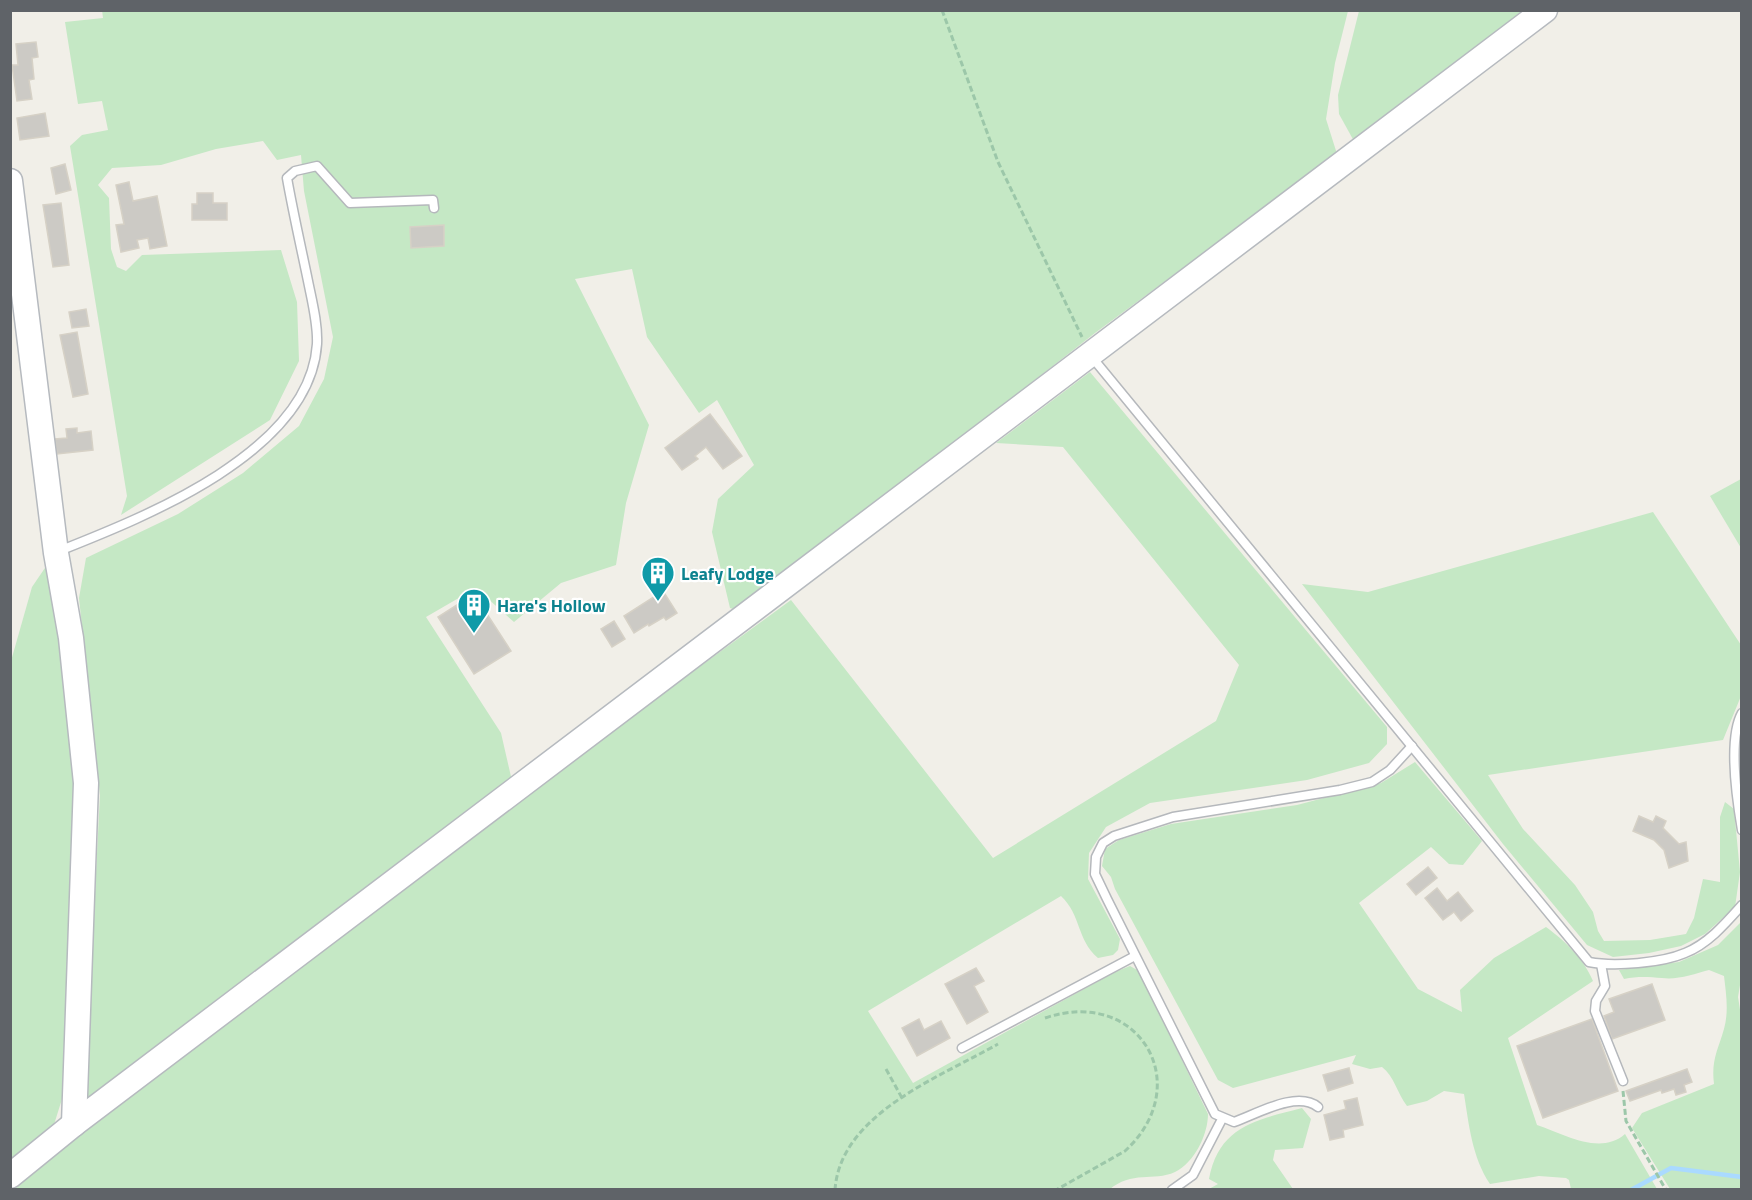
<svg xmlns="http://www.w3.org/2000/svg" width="1752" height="1200" font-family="'Titillium Web',sans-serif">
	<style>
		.green { fill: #c5e8c5 }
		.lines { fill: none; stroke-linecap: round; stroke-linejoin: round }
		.stream { stroke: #aadaff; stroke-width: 4.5 }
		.building { fill: #cccac5; stroke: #d6d1c6; stroke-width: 1.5 }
		.lane-casing { stroke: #b5b8bc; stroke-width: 11 }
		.secondary-casing { stroke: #b6babf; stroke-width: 27 }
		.path { stroke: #9cc7a9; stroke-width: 3; stroke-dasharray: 6 3; stroke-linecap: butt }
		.lane { stroke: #fff; stroke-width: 8 }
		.secondary { stroke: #fff; stroke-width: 24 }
		.labels { text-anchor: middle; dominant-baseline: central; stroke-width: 4.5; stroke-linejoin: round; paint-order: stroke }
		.culture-label { font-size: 18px; font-weight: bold; fill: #0d838f; stroke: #fff; text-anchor: start }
	</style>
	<rect width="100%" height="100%" fill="#f1efe8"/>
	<g class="green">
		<polygon points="102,10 1348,11 1335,63 1326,119 1337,154 1095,333 739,611 730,608 712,532 718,499 754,465 717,400 699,413 647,337 632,269 575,279 649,425 626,503 616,565 561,583 514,622 476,588 426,617 501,733 512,781 84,1108 100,795 79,598 86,558 178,514 243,473 299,426 324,379 333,337 304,191 301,155 277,160 263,141 216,149 161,165 112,168 98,185 109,198 111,249 117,267 126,271 142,255 281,250 297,302 299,361 270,420 121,515 127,496 70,146 82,135 108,130 102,101 78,104 65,22 103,18"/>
		<polygon points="1359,11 1527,11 1355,143 1339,114 1338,95"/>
		<path d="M1090 372 1387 727V744L1369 763 1307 780 1150 803 1106 827 1089 853 1088 879 1120 939 1118 950 1113 955 1098 958C1076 939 1082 916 1061 896L868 1011 913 1083 1115 972 1130 966 1139 971 1208 1114C1208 1134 1195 1162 1175 1172 1153 1182 1132 1170 1109 1190H11L339 930 791 600 993 858 1216 721 1239 665 1063 447 996 443Z"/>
		<polygon points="1741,479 1741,548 1710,496"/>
		<polygon points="1653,512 1741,645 1741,696 1723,740 1488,775 1523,829 1575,885 1593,912 1598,931 1604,941 1650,940 1686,934 1694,918 1703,879 1720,882 1720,817 1725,802 1734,809 1740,872 1735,907 1705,934 1681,946 1649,953 1613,957 1587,945 1503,844 1302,584 1368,592"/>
		<polygon points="47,565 65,655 79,781 69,1012 62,1099 52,1131 11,1162 11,661 32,587"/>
		<path d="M1415 762 1482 841 1463 865 1449 864 1431 847 1359 903 1418 989 1462 1012 1460 990 1494 958 1546 927C1564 940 1584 959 1593 981L1508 1038 1537 1125C1564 1134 1600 1156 1625 1134L1657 1189H1571L1569 1180 1566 1178 1539 1176 1490 1184C1472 1157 1469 1125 1464 1094L1444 1091 1427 1101 1407 1106C1397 1093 1394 1076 1382 1067L1370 1069 1352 1064 1356 1055 1233 1088 1218 1080 1115 889 1111 877 1102 866 1105 849 1119 840 1171 824 1297 805 1381 783Z"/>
		<path d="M1741 922 1742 973 1738 997 1742 1022 1741 1189H1670L1632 1128 1642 1113 1714 1084C1711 1060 1718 1050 1724 1029 1729 1011 1726 993 1724 976L1709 970C1694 974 1678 980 1662 978 1649 977 1638 976 1624 979L1619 970 1679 962 1718 945Z"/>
		<path d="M1302 1108 1311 1119 1303 1148 1275 1150 1273 1160 1293 1189H1209L1218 1184 1209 1179C1219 1126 1256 1120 1302 1108Z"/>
	</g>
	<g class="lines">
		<polyline class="stream" points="1631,1190 1671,1168 1742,1177"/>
	</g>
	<g class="building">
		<polygon points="36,42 38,57 32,58 34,79 29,80 32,99 17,101 12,65 18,65 16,44"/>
		<polygon points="45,113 49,136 20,140 17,118"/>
		<polygon points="65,164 71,190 56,194 51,168"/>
		<polygon points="129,182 133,201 157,196 167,246 150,249 148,238 137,240 139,248 121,252 116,225 124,224 116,185"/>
		<polygon points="197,193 213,193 213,203 227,203 227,220 192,220 192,204 197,204"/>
		<polygon points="61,203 69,265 53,267 43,205"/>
		<polygon points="444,225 444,246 411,248 410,227"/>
		<polygon points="86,309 89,326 72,328 69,312"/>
		<polygon points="77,332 88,394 73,397 60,335"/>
		<polygon points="710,414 742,456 723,469 706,447 695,456 698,459 682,470 665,448"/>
		<polygon points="77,428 77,433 91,431 93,450 57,454 55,439 67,438 66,429"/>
		<polygon points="663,591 677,613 666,620 664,617 649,626 648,624 634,633 624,616"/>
		<polygon points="474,594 511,651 474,674 438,617"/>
		<polygon points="614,621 625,639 612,647 601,629"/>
		<polygon points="1639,816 1653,822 1656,816 1666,821 1663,828 1679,844 1686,842 1688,861 1669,868 1664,850 1654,840 1633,831"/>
		<polygon points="1428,867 1437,878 1416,895 1407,884"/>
		<polygon points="1437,888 1447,901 1458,892 1473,911 1461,921 1454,912 1443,920 1425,898"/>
		<polygon points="976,968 984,981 974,986 988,1012 967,1024 945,984"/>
		<polygon points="1652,984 1665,1020 1612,1039 1604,1016 1614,1012 1609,999"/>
		<polygon points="919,1019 924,1030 941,1021 950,1038 917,1056 902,1028"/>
		<polygon points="1592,1019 1618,1091 1543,1118 1517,1046"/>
		<polygon points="1349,1068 1353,1083 1328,1091 1323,1075"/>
		<polygon points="1687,1069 1692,1082 1684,1085 1686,1092 1676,1095 1674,1089 1662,1093 1661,1090 1630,1101 1626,1091"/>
		<polygon points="1357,1098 1363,1125 1343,1130 1344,1137 1330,1140 1324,1115 1346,1109 1344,1101"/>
	</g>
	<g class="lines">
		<defs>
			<g id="lane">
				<path d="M1091 356 1589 962C1614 967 1662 963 1685 953 1708 944 1726 923 1742 905"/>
				<path d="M59 551C145 517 310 452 317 344 318 324 312 301 308 281 301 247 293 212 287 178L295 171 317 166 350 203 433 200 434 208"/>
				<path d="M1742 713C1728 738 1737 801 1742 830"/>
				<polyline points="1601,964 1605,986 1596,1001 1595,1011 1623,1081"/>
				<polyline points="962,1048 1135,956"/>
				<path d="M1318 1107C1297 1090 1257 1114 1234 1122L1215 1114 1107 899 1095 874 1096 857 1103 843 1114 836 1173 817 1340 790 1372 782 1390 770 1412 746"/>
				<polyline points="1172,1190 1193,1175 1222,1119"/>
			</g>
			<g id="secondary">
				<polyline points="10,181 56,553 71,638 86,783 74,1124"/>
				<polyline points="10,1176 74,1124 1545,10"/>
			</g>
		</defs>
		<use href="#lane" class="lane-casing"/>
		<use href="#secondary" class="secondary-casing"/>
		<g class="path">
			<polyline points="942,10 998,162 1082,337"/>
			<path d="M1045 1018C1139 986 1197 1085 1125 1151L1056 1190"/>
			<polyline points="886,1069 902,1098"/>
			<polyline points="1623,1091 1626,1121 1666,1190"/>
			<path d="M835 1190C840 1114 940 1077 998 1044"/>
		</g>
		<use href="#lane" class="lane"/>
		<use href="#secondary" class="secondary"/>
	</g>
	<defs>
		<symbol id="building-pin" viewBox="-11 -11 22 30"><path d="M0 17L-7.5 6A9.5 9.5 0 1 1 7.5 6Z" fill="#0f9aa8" stroke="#fff"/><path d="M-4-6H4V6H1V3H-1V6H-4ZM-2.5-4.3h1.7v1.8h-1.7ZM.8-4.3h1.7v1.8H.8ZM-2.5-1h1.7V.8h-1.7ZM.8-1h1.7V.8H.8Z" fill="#fff"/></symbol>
	</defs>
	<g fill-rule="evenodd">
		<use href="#building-pin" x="639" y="554" width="38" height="52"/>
		<use href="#building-pin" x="455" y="586" width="38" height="52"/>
	</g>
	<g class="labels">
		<g class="culture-label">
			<text x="681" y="573">Leafy Lodge</text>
			<text x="497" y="605">Hare's Hollow</text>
		</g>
	</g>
	<rect width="1752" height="1200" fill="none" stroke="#5f6368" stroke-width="24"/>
</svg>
